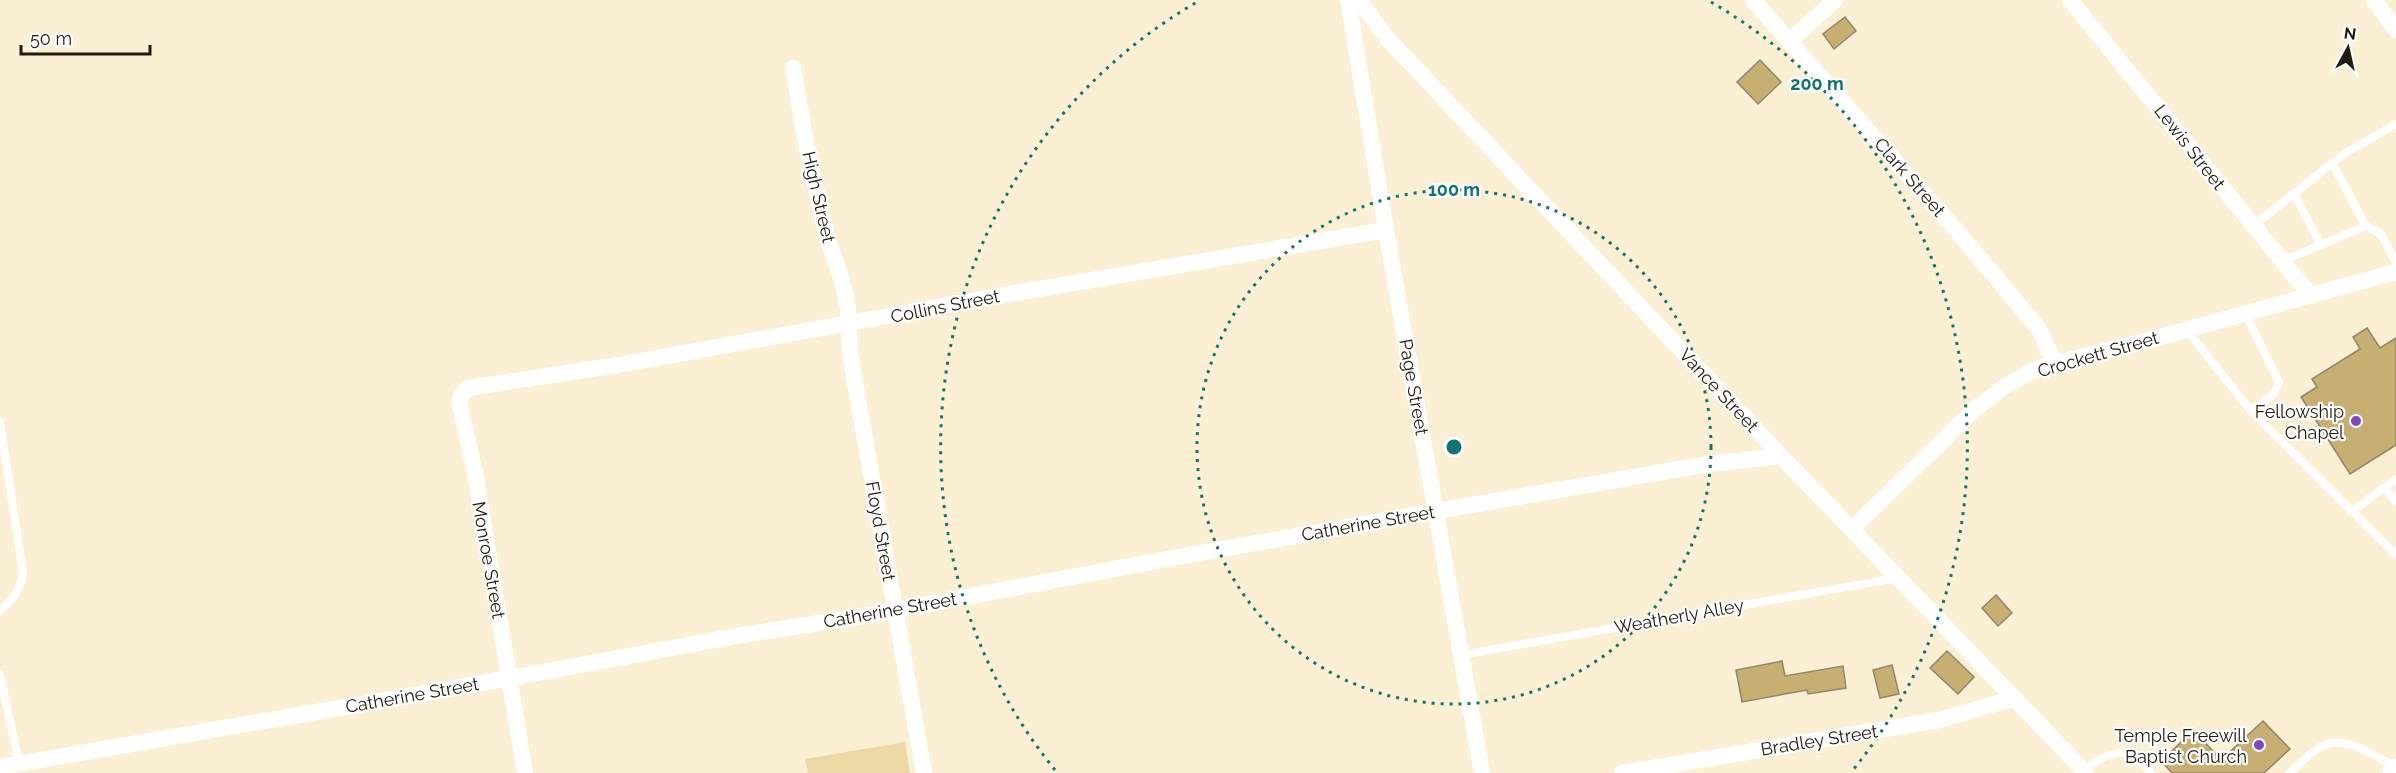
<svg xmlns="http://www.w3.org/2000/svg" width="2396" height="773" font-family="Raleway,sans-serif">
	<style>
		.green { fill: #edd9a6 }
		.building { fill: #c7af71; stroke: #91876d; stroke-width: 1.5 }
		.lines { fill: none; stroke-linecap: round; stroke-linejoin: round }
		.service { stroke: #fff; stroke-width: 8 }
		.minor { stroke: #fff; stroke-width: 16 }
		.tertiary { stroke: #fff; stroke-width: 21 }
		.ring { fill: none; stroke: #0f766e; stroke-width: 3; stroke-dasharray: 3 6 }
		.poi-dot { fill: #7f47be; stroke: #fefefe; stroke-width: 2 }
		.labels { text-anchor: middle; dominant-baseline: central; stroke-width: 4.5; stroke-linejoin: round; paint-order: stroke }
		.street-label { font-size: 18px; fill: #1f1b11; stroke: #fefefe }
		.poi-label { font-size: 18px; fill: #1f1b11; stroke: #fefefe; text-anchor: end }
		.centre { fill: #0f766e; stroke: #fefefe; stroke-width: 3 }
		.ring-label { font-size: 18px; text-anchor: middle; font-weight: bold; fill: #0f766e; stroke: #fefefe; stroke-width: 4.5; stroke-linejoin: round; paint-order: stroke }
	</style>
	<rect width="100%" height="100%" fill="#fcf0d4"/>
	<polygon class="green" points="905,742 910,773 808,773 805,759"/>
	<g class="building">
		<polygon points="1845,17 1856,31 1834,49 1823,34"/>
		<polygon points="1760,60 1781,82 1758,104 1737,82"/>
		<polygon points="2367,328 2380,348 2396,338 2396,445 2350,474 2301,397 2317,387 2312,379 2360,349 2353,337"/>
		<polygon points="1996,595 2012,613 1998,626 1982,608"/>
		<polygon points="1947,651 1974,677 1958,694 1930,668"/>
		<polygon points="1782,661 1785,676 1843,666 1846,688 1808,694 1807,690 1742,702 1736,670"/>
		<polygon points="1892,665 1899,694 1880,698 1873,670"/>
		<polygon points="2263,721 2290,749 2264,773 2172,773 2161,761 2194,730 2221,760"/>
	</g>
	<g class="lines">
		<g class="service">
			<polyline points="2332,163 2366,226"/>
			<polyline points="2294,194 2321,245"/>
			<polyline points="2253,226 2344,154 2396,124"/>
			<polyline points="2282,261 2366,226 2381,234 2396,263"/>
			<polyline points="2245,313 2279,382 2274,394 2251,411"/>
			<polyline points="2186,329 2251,411 2396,555"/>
			<path d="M0 422 23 573C20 591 13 599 0 611"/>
			<polyline points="2384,488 2396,502"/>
			<polyline points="2351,512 2396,479"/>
			<polyline points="1461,655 1897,578"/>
			<polyline points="0,674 19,764"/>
			<path d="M2083 770C2110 751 2128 743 2151 773"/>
			<path d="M2290 773C2300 764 2310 752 2322 746 2345 734 2376 757 2396 767"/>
		</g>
		<g class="minor">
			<polyline points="1348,0 1386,230 1482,773"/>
			<polyline points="1359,0 1387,38 1781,456 2086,773"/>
			<polyline points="1753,0 1957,231 2039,329 2055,363"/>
			<polyline points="2070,0 2310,295"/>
			<polyline points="2374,0 2396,30"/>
			<polyline points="1790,41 1835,0"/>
			<polyline points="793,68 808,154 827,237 841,277 848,307 850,354 924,773"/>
			<polyline points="1852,529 1974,410 2004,387 2030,372 2047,365 2142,342 2396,272"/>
			<polyline points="0,767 477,684 742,635 870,615 1194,554 1437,511 1709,464 1781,456"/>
			<polyline points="525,773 475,472 459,402 462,394 468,388 618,365 986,298 1386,230"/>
			<polyline points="1622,773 1939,720 2015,698"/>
		</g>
		<polyline class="tertiary" points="2393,773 2396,769"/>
	</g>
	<g class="ring">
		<circle cx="1454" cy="447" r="257"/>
		<path d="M1055 770A514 514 0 0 1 1197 2M1711 2A514 514 0 0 1 1853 770"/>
	</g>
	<g class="poi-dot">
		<circle cx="2356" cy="421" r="6"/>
		<circle cx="2259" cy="745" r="6"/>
	</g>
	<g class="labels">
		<g class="street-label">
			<text transform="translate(2190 147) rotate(52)">Lewis Street</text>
			<text transform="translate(1910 177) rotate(49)">Clark Street</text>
			<text transform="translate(819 197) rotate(77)">High Street</text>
			<text transform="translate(945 306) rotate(-11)">Collins Street</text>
			<text transform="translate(2098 354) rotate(-16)">Crockett Street</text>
			<text transform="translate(1414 387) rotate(80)">Page Street</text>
			<text transform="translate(1719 390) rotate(47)">Vance Street</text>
			<text transform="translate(1368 523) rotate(-10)">Catherine Street</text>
			<text transform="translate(881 531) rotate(80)">Floyd Street</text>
			<text transform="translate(489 560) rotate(80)">Monroe Street</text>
			<text transform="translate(890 610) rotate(-10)">Catherine Street</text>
			<text transform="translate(1679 616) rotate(-10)">Weatherly Alley</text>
			<text transform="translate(412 695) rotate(-10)">Catherine Street</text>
			<text transform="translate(1819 740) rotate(-9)">Bradley Street</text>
		</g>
		<g class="poi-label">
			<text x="2344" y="411">Fellowship<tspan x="2344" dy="21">Chapel</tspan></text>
			<text x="2247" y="735">Temple Freewill<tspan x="2247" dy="21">Baptist Church</tspan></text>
		</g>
	</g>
	<circle cx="1454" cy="447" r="9" class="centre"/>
	<g class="ring-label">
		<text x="1817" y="90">200 m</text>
		<text x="1454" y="196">100 m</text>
	</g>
	<g transform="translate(2348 48) rotate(8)" stroke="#fefefe" stroke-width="4.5" paint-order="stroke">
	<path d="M0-4.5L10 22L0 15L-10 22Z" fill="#1f1b11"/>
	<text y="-9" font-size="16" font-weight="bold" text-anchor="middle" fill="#1f1b11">N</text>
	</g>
	<path d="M21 45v9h129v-9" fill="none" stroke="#1f1b11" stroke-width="3"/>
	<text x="30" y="45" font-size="18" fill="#1f1b11" stroke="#fefefe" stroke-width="4.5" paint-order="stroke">50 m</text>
</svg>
